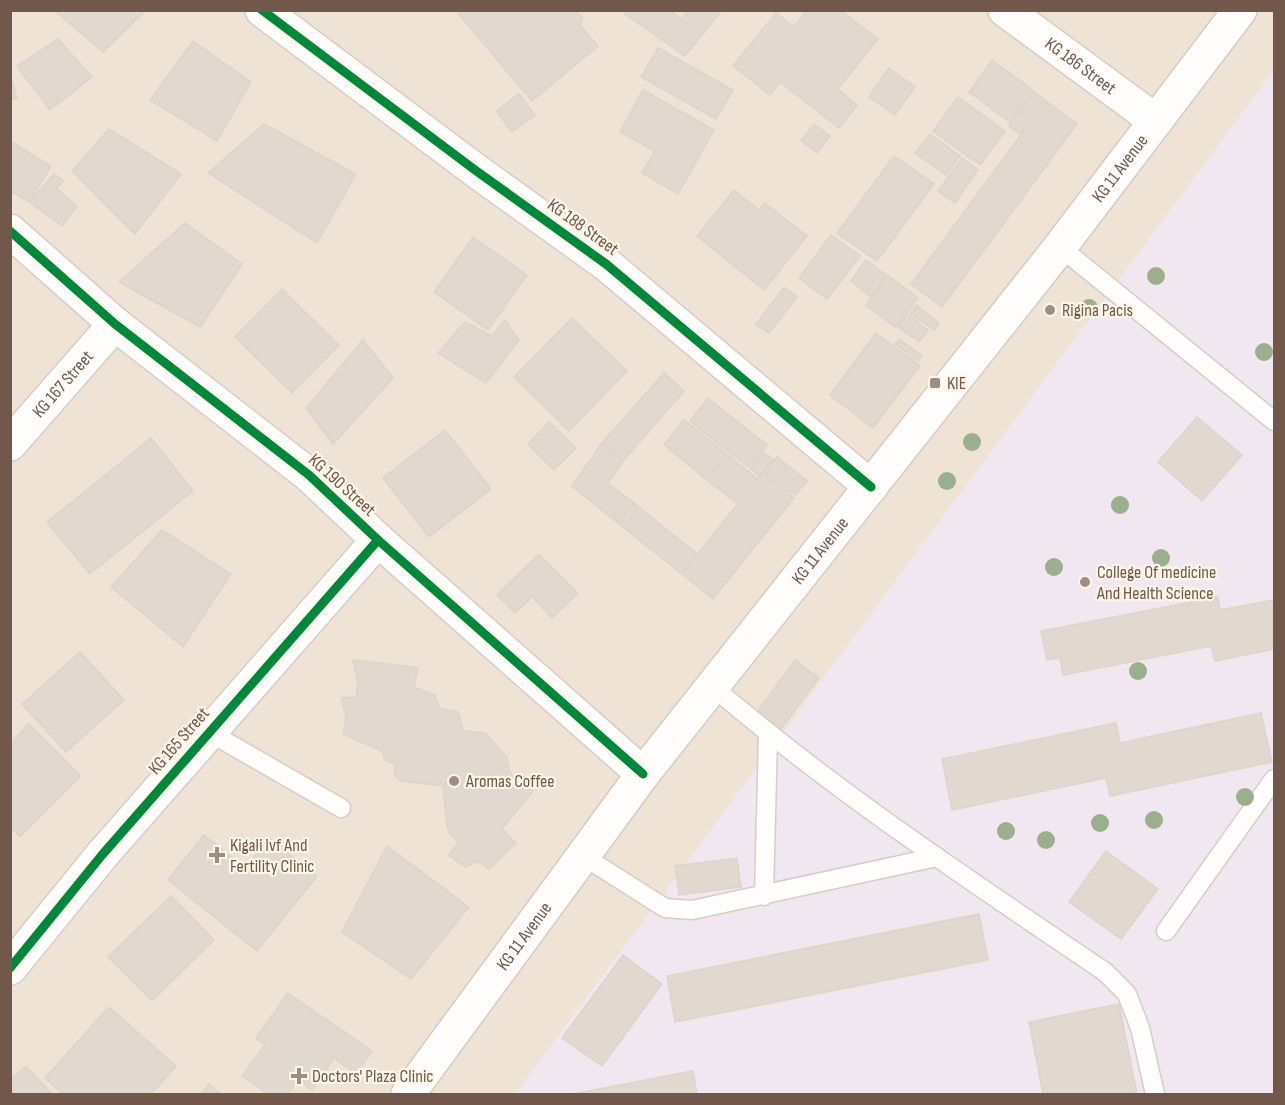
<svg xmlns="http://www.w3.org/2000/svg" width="1285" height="1105" font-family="'Sofia Sans Condensed',sans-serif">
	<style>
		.residential { fill: #eee3d5 }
		.education { fill: #f1e7f0 }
		.building { fill: #e1d8d0; stroke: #ded4cb; stroke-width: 1.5 }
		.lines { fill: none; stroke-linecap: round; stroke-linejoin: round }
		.lane-casing { stroke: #d4cec7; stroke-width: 21 }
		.street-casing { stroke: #d4cec7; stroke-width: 36 }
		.secondary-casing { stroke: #d4cdc4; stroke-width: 36 }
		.lane { stroke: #fefdfc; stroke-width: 18 }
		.street { stroke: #fefdfc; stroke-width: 33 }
		.secondary { stroke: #fefdfc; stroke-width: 33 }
		.cycleway-casing { stroke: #fef6e8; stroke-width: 13 }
		.cycleway { stroke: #00873e; stroke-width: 9 }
		.tree { fill: #9bae8d }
		.poi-dot { fill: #9f8e81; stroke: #fef6e8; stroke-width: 2 }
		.labels { text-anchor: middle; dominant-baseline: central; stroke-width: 4.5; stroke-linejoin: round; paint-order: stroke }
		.street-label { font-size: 18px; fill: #71584a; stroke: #fef6e8 }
		.poi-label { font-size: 18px; fill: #71584a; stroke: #fef6e8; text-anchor: start }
	</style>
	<rect width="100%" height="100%" fill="#f5f1e8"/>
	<rect class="residential" x="11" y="11" width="1263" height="1083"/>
	<polygon class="education" points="1274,70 1274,1094 515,1094"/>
	<g class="building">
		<polygon points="54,10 146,10 103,52"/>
		<polygon points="575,10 583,18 580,25 598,46 532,101 456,11"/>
		<polygon points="626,10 670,10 702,35 685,56 624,13"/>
		<polygon points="688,10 722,10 702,35 681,19"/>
		<polygon points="807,10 840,10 878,39 838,89 857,105 839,128 780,82 770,95 733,66 776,13 794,27"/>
		<polygon points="58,39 92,77 50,110 17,66"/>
		<polygon points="193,41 251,82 217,141 150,100"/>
		<polygon points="658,48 733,90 716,119 641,77"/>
		<polygon points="992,60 1033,90 1010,122 969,92"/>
		<polygon points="889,68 915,87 895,115 869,97"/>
		<polygon points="10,74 17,98 10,100"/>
		<polygon points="643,90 714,130 678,194 642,173 655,151 620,132"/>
		<polygon points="1034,92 1046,101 1021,135 1009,126"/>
		<polygon points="519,94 535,115 512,132 496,111"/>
		<polygon points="958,97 1005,131 980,165 933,131"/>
		<polygon points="1046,101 1077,124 942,307 911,284"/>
		<polygon points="264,124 356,174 317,243 208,173"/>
		<polygon points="814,124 830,136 817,153 801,141"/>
		<polygon points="109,129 181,174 135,234 72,171"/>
		<polygon points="930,134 960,156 946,175 915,153"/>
		<polygon points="12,142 51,166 29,202 10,191"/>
		<polygon points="894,156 934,184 877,261 837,233"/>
		<polygon points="962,158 978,170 955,203 938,191"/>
		<polygon points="54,174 63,181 57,189 77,206 62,226 29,202"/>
		<polygon points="734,190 759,210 765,203 807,236 764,290 697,236"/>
		<polygon points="185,223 242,264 200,327 119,282"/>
		<polygon points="831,235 860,256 827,299 799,278"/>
		<polygon points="473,237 527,275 488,330 434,292"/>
		<polygon points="866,260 887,276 871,297 851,281"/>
		<polygon points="888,275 918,298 895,327 866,305"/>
		<polygon points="784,287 797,297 769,333 756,324"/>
		<polygon points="282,289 339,345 292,393 235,337"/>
		<polygon points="916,305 939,323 934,330 910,313"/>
		<polygon points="906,313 928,330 919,342 897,326"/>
		<polygon points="572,318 627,371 569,431 514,377"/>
		<polygon points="505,320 519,340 486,383 438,353 465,322 492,336"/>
		<polygon points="876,333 920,366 873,428 830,395"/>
		<polygon points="899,339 922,356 918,361 895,344"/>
		<polygon points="363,340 393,378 333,444 306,408"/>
		<polygon points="664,373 684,391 623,461 602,443"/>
		<polygon points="708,398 734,419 716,442 690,421"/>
		<polygon points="1197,417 1242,455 1202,501 1158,462"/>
		<polygon points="734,419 767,445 749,467 716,442"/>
		<polygon points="684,420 727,454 707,480 664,445"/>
		<polygon points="549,422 576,448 554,470 528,444"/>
		<polygon points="445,430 491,489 429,537 383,478"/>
		<polygon points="151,438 193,491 90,574 47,522"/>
		<polygon points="602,443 623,461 608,483 634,503 618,523 572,486"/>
		<polygon points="763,452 774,460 760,476 750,469"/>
		<polygon points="727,454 758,479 738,504 707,480"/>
		<polygon points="777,457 807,481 795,495 765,472"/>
		<polygon points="763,472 794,498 713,599 682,574"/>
		<polygon points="634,503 697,554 682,574 618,523"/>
		<polygon points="162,530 231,574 183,647 111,587"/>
		<polygon points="539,554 578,593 552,618 532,597 515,613 497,595"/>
		<polygon points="1218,597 1220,610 1274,600 1274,649 1215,661 1211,646 1063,675 1060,658 1047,660 1041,631"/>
		<polygon points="80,652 124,700 66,752 22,704"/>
		<polygon points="353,660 418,668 414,687 435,695 439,708 458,712 464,731 485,733 507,757 509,771 517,783 534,790 502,829 516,843 489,869 477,861 466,867 448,855 459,842 450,834 447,826 443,786 401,781 394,775 396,765 385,760 382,751 343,734 346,717 341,698 356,697 358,682"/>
		<polygon points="795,660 819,678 781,729 757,712"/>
		<polygon points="1261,713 1272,762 1110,796 1106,778 952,810 942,759 1116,723 1120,743"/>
		<polygon points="29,724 81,776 20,837 10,827 10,743"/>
		<polygon points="204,835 245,867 270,839 317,876 257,951 168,880"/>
		<polygon points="387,846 469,907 411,979 342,932"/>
		<polygon points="1106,851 1158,889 1121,939 1069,902"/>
		<polygon points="737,858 741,887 679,895 675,866"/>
		<polygon points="171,896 214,940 152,1001 108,957"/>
		<polygon points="979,914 988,960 675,1022 667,976"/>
		<polygon points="623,955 662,984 602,1066 562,1038"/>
		<polygon points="288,993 372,1051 356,1074 334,1058 312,1090 298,1080 288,1094 268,1094 242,1076 265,1045 256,1038"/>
		<polygon points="1119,1004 1137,1094 1043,1094 1029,1022"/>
		<polygon points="109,1007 176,1066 151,1094 63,1094 45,1078"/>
		<polygon points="26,1066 52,1094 10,1094 10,1080"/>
		<polygon points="693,1071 697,1094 573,1094"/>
		<polygon points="209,1084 221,1094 201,1094"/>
	</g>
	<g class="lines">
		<defs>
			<g id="lane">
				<polyline points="1060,247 1274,421"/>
				<path d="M712 686C834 791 971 881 1105 972L1127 994 1140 1028 1155 1094"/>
				<polyline points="209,732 341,808"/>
				<polyline points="583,856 665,908 692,910 937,857"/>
				<polyline points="764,896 768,735"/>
				<polyline points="1166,931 1274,779"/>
			</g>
			<g id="street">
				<polyline points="262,10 475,170 606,264 871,487"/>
				<path id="s1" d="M1005 10 1156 121"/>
				<polyline points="10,231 115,324 309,475 378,540 643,774"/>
				<path id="s2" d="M10 444 115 324"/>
				<polyline points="10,968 102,855 378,540"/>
			</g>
			<g id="secondary">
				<path id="s3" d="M408 1094 643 774 1060 247 1240 10"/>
			</g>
		</defs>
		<use href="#lane" class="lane-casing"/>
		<use href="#street" class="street-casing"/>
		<use href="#secondary" class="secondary-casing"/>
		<use href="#lane" class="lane"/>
		<use href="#street" class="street"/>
		<use href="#secondary" class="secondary"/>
		<defs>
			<g id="cycleway">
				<polyline points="262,10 475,170 606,264 871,487"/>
				<polyline points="10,231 115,324 309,475 378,540 643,774"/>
				<polyline points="10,968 102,855 378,540"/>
			</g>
		</defs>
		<use href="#cycleway" class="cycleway-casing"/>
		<use href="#cycleway" class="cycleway"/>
	</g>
	<g class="tree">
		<circle cx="1156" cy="276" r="9"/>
		<circle cx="1089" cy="308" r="9"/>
		<circle cx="1264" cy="352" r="9"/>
		<circle cx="972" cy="442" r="9"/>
		<circle cx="947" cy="481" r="9"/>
		<circle cx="1120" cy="505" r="9"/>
		<circle cx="1161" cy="558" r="9"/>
		<circle cx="1054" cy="567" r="9"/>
		<circle cx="1138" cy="671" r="9"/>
		<circle cx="1245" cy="797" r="9"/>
		<circle cx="1154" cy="820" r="9"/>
		<circle cx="1100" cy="823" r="9"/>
		<circle cx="1006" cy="831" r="9"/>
		<circle cx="1046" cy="840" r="9"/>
	</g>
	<g class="poi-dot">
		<circle cx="1050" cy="310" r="6"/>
		<rect x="929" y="377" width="12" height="12" rx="3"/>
		<circle cx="1085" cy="582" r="6"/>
		<circle cx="454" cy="781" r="6"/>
		<path d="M214 846h6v6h6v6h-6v6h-6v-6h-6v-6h6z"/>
		<path d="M296 1067h6v6h6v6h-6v6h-6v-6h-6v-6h6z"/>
	</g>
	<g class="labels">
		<g class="street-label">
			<text stroke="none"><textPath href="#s1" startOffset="94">KG 186 Street</textPath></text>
			<text stroke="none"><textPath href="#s3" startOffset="1168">KG 11 Avenue</textPath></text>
			<text transform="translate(583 227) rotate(36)">KG 188 Street</text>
			<text stroke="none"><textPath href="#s2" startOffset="80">KG 167 Street</textPath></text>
			<text transform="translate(342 485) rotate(42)">KG 190 Street</text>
			<text stroke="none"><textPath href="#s3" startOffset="682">KG 11 Avenue</textPath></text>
			<text transform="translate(179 741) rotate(-49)">KG 165 Street</text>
			<text stroke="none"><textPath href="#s3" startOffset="196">KG 11 Avenue</textPath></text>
		</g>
		<g class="poi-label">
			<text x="1062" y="310">Rigina Pacis</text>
			<text x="947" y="383">KIE</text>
			<text x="1097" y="572">College Of medicine<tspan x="1097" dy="21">And Health Science</tspan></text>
			<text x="466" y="781">Aromas Coffee</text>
			<text x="230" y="845">Kigali Ivf And<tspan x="230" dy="21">Fertility Clinic</tspan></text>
			<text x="312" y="1076">Doctors' Plaza Clinic</text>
		</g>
	</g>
	<rect width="1285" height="1105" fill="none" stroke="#71584a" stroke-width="24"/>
</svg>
